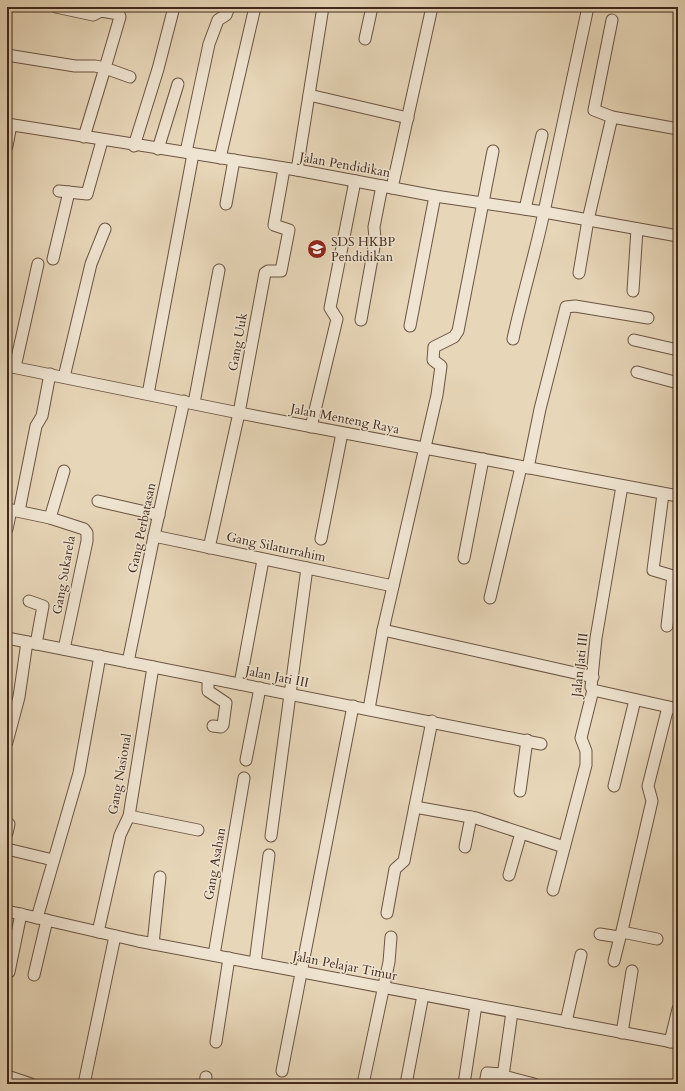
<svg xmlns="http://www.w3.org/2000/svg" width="685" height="1091" font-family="Cardo,serif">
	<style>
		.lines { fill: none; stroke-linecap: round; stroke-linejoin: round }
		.minor-casing { stroke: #6a5442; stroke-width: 13 }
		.minor { stroke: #efe4d1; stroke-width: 11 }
		.labels { text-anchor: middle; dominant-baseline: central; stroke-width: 3; stroke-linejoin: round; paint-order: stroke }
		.street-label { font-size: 13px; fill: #40281b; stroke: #efe4d1 }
		.poi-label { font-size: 13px; fill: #40281b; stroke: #efe4d1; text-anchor: start }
	</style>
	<rect width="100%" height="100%" fill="#e7d6b8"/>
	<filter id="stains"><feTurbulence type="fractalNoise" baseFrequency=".005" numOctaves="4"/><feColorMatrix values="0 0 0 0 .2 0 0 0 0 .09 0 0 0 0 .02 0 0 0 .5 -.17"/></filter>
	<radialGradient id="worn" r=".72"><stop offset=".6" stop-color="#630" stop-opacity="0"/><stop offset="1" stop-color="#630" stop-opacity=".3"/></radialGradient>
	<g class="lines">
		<defs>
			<g id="minor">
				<polyline points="56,7 93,15 101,11 119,14 120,17 105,68 130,77"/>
				<polyline points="612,20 594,110 612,117 678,129"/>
				<polyline points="365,39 372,7"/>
				<polyline points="7,55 75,66 95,66 105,68 84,137"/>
				<polyline points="309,95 408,118"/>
				<polyline points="7,124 297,170 435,196 544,212 678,236"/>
				<polyline points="7,146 11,125"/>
				<polyline points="134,146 158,69 174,7"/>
				<polyline points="158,149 178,84"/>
				<polyline points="186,152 209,44 218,20 226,15 229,7"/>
				<polyline points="220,158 255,7"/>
				<polyline points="297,170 323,7"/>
				<polyline points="392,188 432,7"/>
				<polyline points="59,191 87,194 102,141"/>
				<polyline points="226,204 234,160"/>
				<polyline points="525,209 542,135"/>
				<polyline points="53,259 69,192"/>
				<polyline points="579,273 588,220 612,117"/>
				<polyline points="633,291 637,229"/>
				<polyline points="361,320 373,253 375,239 374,227 382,186"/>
				<polyline points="410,326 435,196"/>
				<path d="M513 339C522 297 535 255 544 212 559 144 573 75 588 7"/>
				<polyline points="634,340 678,350"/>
				<polyline points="7,366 239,413 678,496"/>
				<polyline points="15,367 38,264"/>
				<polyline points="637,372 678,383"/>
				<polyline points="64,377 91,264 105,229"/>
				<polyline points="148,394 193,154"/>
				<polyline points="194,403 219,270"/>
				<polyline points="311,427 337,319 330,308 355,181"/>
				<polyline points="528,468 540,409 566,307 575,306 648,318"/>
				<polyline points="663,494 653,570 673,576 667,626"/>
				<polyline points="98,501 159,515"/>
				<polyline points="7,509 50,518 84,529 87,533 87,541 64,649"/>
				<polyline points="19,511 36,426 42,416 50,374"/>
				<polyline points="50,518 64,471"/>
				<polyline points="7,529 11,510"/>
				<polyline points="154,536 393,586"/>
				<polyline points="321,539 342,433"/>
				<polyline points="209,548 239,413 265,273 268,271 281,271 289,230 274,225 284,169"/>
				<polyline points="464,558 483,459"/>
				<polyline points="490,598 521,467"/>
				<polyline points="29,601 43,606 36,644"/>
				<polyline points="383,630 593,677"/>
				<polyline points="7,638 541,744"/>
				<polyline points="128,662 154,536 184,401"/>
				<polyline points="208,678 208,691 226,703 223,725 221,727 213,726"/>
				<polyline points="240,684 263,560"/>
				<polyline points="593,690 678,709"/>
				<polyline points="369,709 383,630 437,395 441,366 433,360 434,347 454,337 458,331 493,151"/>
				<polyline points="7,742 19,697 27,642"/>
				<polyline points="246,760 260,688"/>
				<polyline points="614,786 635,700"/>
				<polyline points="520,791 527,740"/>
				<polyline points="415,807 476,818 564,847"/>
				<polyline points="129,816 198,830"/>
				<polyline points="7,833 9,824"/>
				<polyline points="271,836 307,568"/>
				<polyline points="465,847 471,817"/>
				<polyline points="7,849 53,860"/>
				<polyline points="509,875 521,833"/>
				<polyline points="553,890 586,765 586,751 581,738 593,690 591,687 596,638 622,486"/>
				<polyline points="7,911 138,941 678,1043"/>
				<polyline points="387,913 395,869 404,861 432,721"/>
				<polyline points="37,918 79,773 100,656"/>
				<polyline points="98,932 120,835 129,816 153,667"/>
				<polyline points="622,932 657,939"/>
				<polyline points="600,934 619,937 621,935 652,801 648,786 668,707"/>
				<polyline points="153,944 160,877"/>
				<polyline points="214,955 244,778"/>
				<polyline points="614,961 620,937"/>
				<polyline points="255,963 269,855"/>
				<polyline points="9,972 21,914"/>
				<polyline points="34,975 47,920"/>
				<polyline points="512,1012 503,1076 534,1084"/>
				<polyline points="566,1022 581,955"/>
				<polyline points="622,1033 632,971"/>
				<polyline points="216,1042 229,958"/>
				<polyline points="670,1042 678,1009"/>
				<polyline points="282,1071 353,706"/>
				<polyline points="7,1076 31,1084"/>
				<polyline points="84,1084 115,936"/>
				<polyline points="205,1084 206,1077"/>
				<polyline points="363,1084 389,962 391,937"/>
				<polyline points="406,1084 423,995"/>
				<polyline points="464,1084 476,1005"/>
				<polyline points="485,1084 487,1073 503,1074"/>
			</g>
		</defs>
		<use href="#minor" class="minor-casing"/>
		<use href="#minor" class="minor"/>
	</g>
	<defs>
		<symbol id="school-disc" viewBox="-11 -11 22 22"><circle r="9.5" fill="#8f2418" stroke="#efe4d1"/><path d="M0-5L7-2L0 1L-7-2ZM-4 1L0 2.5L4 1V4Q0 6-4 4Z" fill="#fff"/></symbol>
	</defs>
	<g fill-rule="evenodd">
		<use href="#school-disc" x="306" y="238" width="22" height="22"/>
	</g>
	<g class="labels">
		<g class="street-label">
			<text transform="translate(345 165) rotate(10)">Jalan Pendidikan</text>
			<text transform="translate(238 342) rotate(-80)">Gang Uuk</text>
			<text transform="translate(345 419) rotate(11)">Jalan Menteng Raya</text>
			<text transform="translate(142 528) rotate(-78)">Gang Perbatasan</text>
			<text transform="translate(276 547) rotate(12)">Gang Silaturrahim</text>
			<text transform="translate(64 575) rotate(-80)">Gang Sukarela</text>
			<text transform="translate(580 665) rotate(-84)">Jalan Jati III</text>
			<text transform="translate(277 677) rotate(11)">Jalan Jati III</text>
			<text transform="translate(120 774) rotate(-80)">Gang Nasional</text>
			<text transform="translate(215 864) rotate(-80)">Gang Asahan</text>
			<text transform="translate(345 966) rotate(11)">Jalan Pelajar Timur</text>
		</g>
		<g class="poi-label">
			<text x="331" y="242">SDS HKBP<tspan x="331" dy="15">Pendidikan</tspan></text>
		</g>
	</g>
	<rect width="685" height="1091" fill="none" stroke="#e7d6b8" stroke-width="24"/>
	<rect x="8" y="8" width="669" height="1075" fill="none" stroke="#40281b" stroke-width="2"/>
	<rect x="12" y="12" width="661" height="1067" fill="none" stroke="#40281b"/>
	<rect width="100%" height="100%" filter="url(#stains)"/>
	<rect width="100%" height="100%" fill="url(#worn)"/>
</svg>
